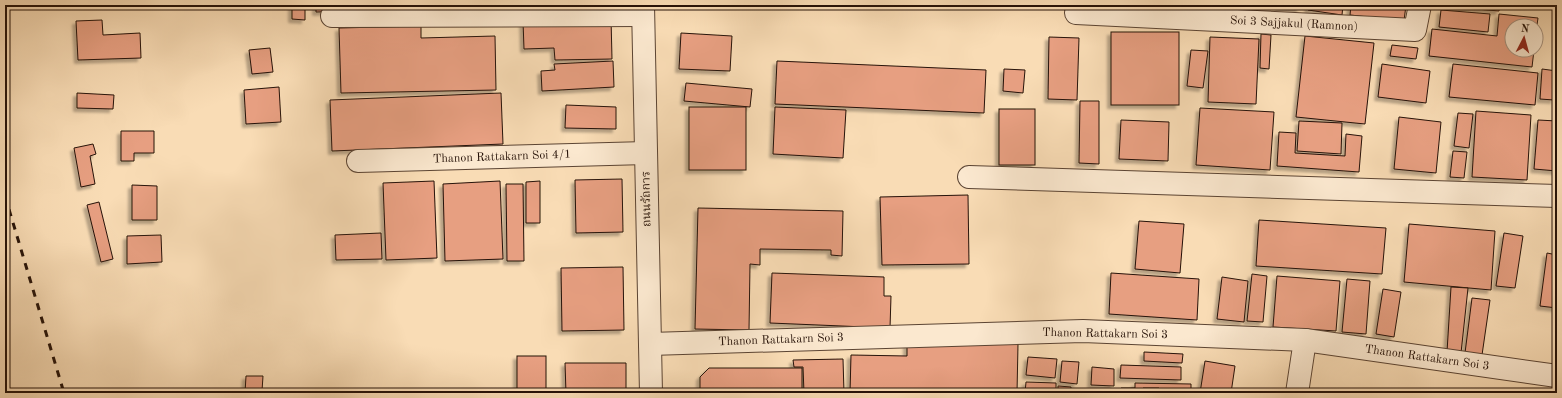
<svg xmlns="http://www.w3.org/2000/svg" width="1562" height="398" font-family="'Old Standard TT','Noto Serif Thai',serif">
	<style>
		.building { fill: #e79f81; stroke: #261208; filter: url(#shadow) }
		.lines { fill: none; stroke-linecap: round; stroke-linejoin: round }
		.minor-casing { stroke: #5b4433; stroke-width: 24 }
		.tertiary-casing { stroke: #5b4433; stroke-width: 24 }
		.minor { stroke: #fbe8cf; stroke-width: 22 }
		.tertiary { stroke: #fbe8cf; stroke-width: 22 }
		.rail { stroke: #261208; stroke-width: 3; stroke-dasharray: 7 7; stroke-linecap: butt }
		.labels { text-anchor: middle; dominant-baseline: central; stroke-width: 3; stroke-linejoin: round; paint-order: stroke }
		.street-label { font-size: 12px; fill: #261208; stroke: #fbe8cf }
	</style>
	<defs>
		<filter id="shadow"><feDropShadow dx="-3.5" dy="3.5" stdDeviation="1" flood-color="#0004"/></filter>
	</defs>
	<rect width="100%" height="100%" fill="#f9dcb5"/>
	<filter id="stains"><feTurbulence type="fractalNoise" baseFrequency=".005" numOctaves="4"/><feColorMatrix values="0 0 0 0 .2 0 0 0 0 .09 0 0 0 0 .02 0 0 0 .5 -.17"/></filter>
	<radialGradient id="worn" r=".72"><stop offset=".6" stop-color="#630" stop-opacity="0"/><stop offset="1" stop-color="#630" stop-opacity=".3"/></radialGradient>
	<g class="building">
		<polygon points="292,5 305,5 305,20 292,19"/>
		<polygon points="316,5 373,5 374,10 316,12"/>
		<polygon points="1279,5 1300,5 1300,9 1279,7"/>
		<polygon points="1309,5 1343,5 1342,15 1308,10"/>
		<polygon points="1351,5 1406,5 1404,21 1350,15"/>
		<polygon points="1453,5 1500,5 1499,11 1453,7"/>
		<polygon points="1441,10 1490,14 1488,32 1439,27"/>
		<polygon points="1499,14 1538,18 1536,32 1536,26 1512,26 1512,50 1534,50 1532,67 1429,56 1432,29 1497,36"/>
		<polygon points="611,18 612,59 555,60 554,48 524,49 523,21"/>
		<polygon points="102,20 103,35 140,33 141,58 78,60 76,21"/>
		<polygon points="421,26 421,38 495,36 496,90 341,93 339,28"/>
		<rect x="1111" y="32" width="68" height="73"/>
		<polygon points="681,33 732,36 730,71 679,69"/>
		<polygon points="1261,34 1271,35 1269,69 1260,68"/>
		<polygon points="1305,36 1374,43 1365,124 1296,117"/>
		<polygon points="1049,37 1079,38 1077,100 1048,99"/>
		<polygon points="1210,37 1259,39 1256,104 1208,102"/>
		<polygon points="1392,45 1418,48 1416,59 1390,56"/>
		<polygon points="270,48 273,72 252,74 249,50"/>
		<polygon points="1191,50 1208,51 1203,88 1187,86"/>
		<polygon points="613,61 614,87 542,91 541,71 555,70 554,64"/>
		<polygon points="777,61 986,70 984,113 775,104"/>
		<polygon points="1382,64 1430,71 1426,103 1378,97"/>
		<polygon points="1453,64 1538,73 1535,105 1449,97"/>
		<polygon points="1004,69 1025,70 1023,93 1003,91"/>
		<polygon points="1542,69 1557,71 1554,100 1540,99"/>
		<polygon points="686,83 752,89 750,107 684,101"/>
		<polygon points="279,87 281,122 246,124 244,90"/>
		<polygon points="77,93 114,95 113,109 77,108"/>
		<polygon points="501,93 503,144 332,151 330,100"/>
		<polygon points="1080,101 1099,101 1099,164 1079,163"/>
		<polygon points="566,105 616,107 616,129 565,128"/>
		<rect x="689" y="107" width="57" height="63"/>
		<polygon points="775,107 846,110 843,158 773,154"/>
		<polygon points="1200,108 1274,112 1270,170 1196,165"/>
		<rect x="999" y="109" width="36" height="56"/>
		<polygon points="1476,111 1531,115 1527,180 1472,177"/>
		<polygon points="1458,113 1473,114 1469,148 1454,146"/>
		<polygon points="1399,117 1441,122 1436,173 1394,169"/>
		<polygon points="1121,120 1169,122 1168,161 1119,159"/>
		<polygon points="1538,120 1557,121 1557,171 1534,169"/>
		<polygon points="1299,121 1342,123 1341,154 1297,151"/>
		<polygon points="121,131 154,131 154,153 134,153 134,161 121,161"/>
		<polygon points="1279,132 1296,133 1295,153 1345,156 1346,134 1362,136 1359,172 1277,166"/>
		<polygon points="93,144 96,154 90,156 95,184 81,187 74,148"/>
		<polygon points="1453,151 1467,152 1464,178 1450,177"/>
		<polygon points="622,179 623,232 576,233 575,180"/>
		<polygon points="434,181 437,258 386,260 383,183"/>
		<polygon points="500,181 503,259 445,261 443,184"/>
		<polygon points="540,181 540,223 526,223 526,182"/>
		<polygon points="506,184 523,184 524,261 507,261"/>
		<polygon points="132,185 157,186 157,220 132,220"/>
		<polygon points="968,195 969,264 882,265 880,197"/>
		<polygon points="99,202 113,259 101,262 87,205"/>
		<polygon points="698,208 843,211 842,256 831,255 831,250 760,249 760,265 750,264 749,330 695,329"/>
		<polygon points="1259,220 1386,228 1382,274 1256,266"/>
		<polygon points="1139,221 1184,224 1180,273 1135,269"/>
		<polygon points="1409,224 1495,231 1491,290 1404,282"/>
		<polygon points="381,233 382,259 336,260 335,235"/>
		<polygon points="1504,233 1523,236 1515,288 1496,286"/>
		<polygon points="161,235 162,262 127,264 127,236"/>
		<polygon points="1547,253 1557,255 1557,308 1540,306"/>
		<polygon points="623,267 624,330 562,331 561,268"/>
		<polygon points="772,273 884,277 884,296 891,296 890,328 770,323"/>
		<polygon points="1111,273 1199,279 1197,320 1109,314"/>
		<polygon points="1252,274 1267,276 1263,322 1247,321"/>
		<polygon points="1277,276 1340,281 1336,331 1273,327"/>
		<polygon points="1222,277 1248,281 1244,322 1217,319"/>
		<polygon points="1347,279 1370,281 1366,334 1342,332"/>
		<polygon points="1451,287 1468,288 1461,353 1447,352"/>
		<polygon points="1383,289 1401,292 1394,337 1376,334"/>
		<polygon points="1472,298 1490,300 1482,355 1465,353"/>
		<polygon points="907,343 1018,344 1017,393 850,393 851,355 907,356"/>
		<polygon points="1144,352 1183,354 1182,363 1144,361"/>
		<rect x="517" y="356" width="29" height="37"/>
		<polygon points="1028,357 1057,359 1055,378 1026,375"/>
		<polygon points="843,359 844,393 804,393 803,367 794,367 793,360"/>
		<polygon points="1062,361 1079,362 1077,384 1060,382"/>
		<polygon points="1205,361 1235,366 1231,393 1200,393"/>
		<polygon points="565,363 626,363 626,393 566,393"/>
		<polygon points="1121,365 1181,367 1181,380 1120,378"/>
		<polygon points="1092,367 1114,369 1114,386 1091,385"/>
		<polygon points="709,368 802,368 802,393 700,393 700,377"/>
		<polygon points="246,376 263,376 262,391 284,392 284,393 245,393"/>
		<polygon points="1026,382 1056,383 1056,393 1025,393"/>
		<polygon points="1135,383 1191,384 1191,393 1159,393 1159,388 1143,388 1143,393 1121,393 1121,388 1135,388"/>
		<polygon points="1058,386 1071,387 1071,393 1058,393"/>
		<polygon points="1090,389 1111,391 1111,393 1090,393"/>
	</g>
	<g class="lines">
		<defs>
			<g id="minor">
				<polyline points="1076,13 1415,30 1420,5"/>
				<polyline points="332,16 643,15"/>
				<polyline points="358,161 646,153"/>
				<polyline points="969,177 1557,196"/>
				<polyline points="650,344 1083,331 1305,340 1557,376"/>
				<polyline points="1297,393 1305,340"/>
			</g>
			<polyline id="tertiary" points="643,5 651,393"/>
		</defs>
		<use href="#minor" class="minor-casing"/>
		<use href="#tertiary" class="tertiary-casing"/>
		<use href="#minor" class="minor"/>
		<use href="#tertiary" class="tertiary"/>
		<polyline class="rail" points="5,196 64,393"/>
	</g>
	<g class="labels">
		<g class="street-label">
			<text transform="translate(1294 24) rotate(3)">Soi 3 Sajjakul (Ramnon)</text>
			<text transform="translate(502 157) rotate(-2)">Thanon Rattakarn Soi 4/1</text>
			<text transform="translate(647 199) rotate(-91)">ถนนรัถการ</text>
			<text transform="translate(1105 334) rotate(1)">Thanon Rattakarn Soi 3</text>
			<text transform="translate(781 340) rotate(-2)">Thanon Rattakarn Soi 3</text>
			<text transform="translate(1427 358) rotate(8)">Thanon Rattakarn Soi 3</text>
		</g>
	</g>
	<rect width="1562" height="398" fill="none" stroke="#f9dcb5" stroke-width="20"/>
	<rect x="6" y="6" width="1550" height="386" fill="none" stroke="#261208" stroke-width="2"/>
	<rect x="10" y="10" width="1542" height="378" fill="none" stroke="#261208"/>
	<g transform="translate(1524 38) rotate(6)"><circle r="19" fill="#fbe8cf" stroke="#a6927f"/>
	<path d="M0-3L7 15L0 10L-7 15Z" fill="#8f2418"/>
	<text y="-6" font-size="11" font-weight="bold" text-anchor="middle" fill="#261208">N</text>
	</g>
	<rect width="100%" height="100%" filter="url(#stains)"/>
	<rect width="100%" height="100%" fill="url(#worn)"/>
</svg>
